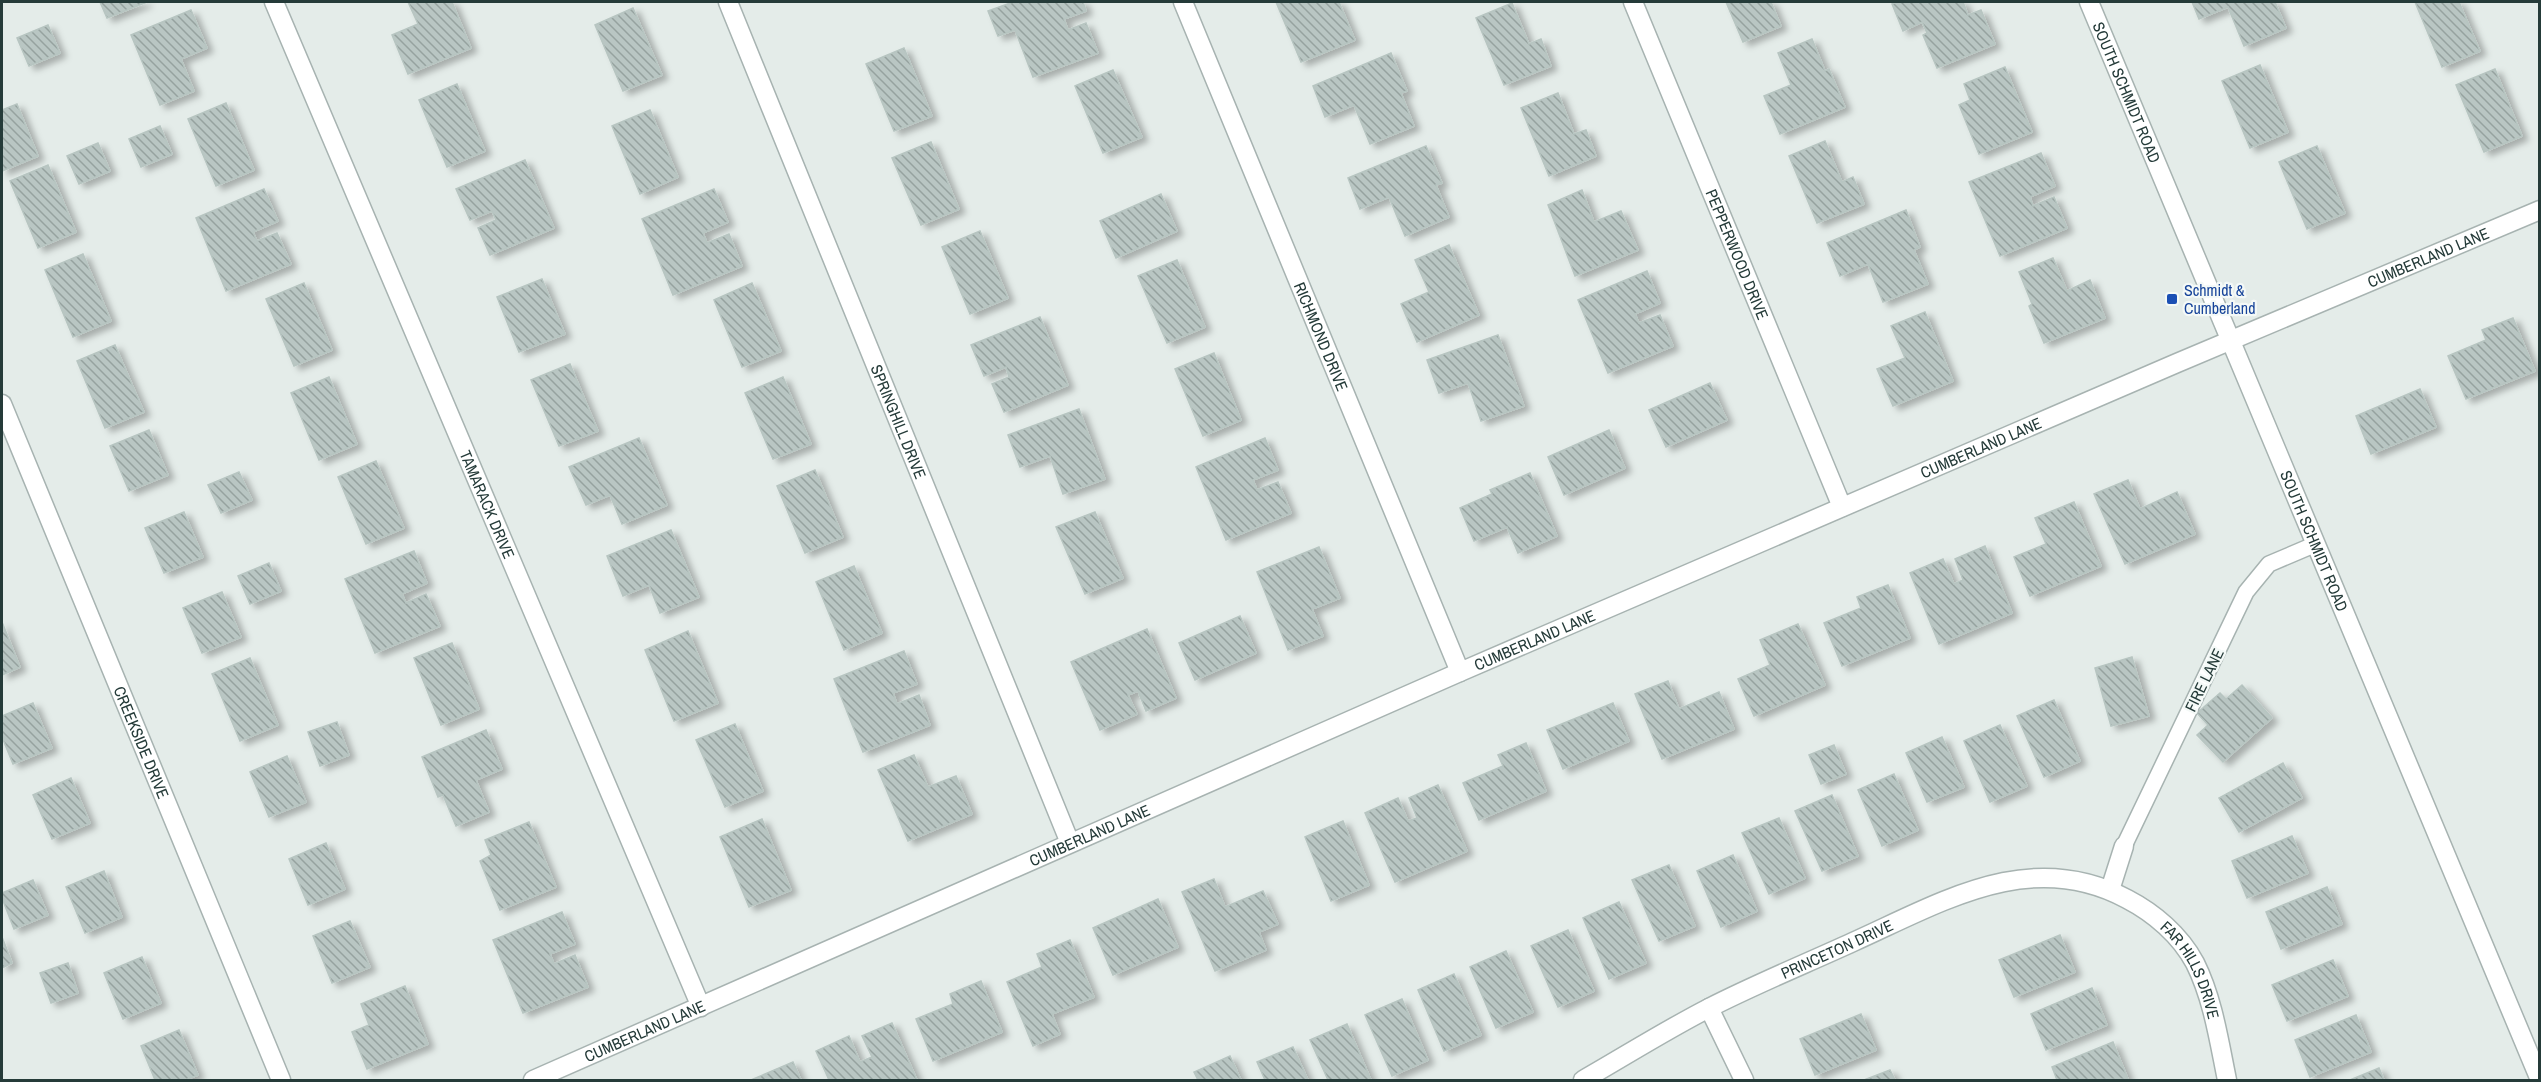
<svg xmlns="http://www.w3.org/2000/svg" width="2541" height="1082" font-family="'Archivo Narrow',sans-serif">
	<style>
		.building { fill: url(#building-back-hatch); stroke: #b7c5c1; stroke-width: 1.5; filter: url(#shadow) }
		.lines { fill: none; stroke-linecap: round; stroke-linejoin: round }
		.service-casing { stroke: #a7b3b1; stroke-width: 18 }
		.minor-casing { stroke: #a7b3b1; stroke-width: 21 }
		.tertiary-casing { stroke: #a7b3b1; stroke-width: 21 }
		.service { stroke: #fff; stroke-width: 15 }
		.minor { stroke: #fff; stroke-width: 18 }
		.tertiary { stroke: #fff; stroke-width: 18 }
		.transit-dot { fill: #1a4fb4; stroke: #f4f9f7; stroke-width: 2 }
		.labels { text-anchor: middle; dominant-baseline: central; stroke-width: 4.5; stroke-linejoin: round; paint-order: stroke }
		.street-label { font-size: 16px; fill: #253b39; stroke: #f4f9f7 }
		.transit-label { font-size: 16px; fill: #164399; stroke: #f4f9f7; text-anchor: start }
	</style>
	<defs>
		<pattern id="building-back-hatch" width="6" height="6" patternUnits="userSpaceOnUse" patternTransform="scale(1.5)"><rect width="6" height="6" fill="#b9c6c3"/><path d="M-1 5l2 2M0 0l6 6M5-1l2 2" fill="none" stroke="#96a29f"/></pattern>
		<filter id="shadow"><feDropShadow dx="6" dy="4" stdDeviation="3" flood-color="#0004"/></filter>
	</defs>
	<rect width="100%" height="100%" fill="#e4ece9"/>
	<g class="building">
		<polygon points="100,2 147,2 107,18"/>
		<polygon points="408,2 452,2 471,48 408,74 392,35 418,24"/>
		<polygon points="1013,2 1083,2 1086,11 1064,19 1068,30 1086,23 1098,53 1033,77 1015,30 998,36 988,11"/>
		<polygon points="1276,2 1339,2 1355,40 1301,62"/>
		<polygon points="1726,2 1771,2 1781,26 1743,42"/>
		<polygon points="1898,2 1963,2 1968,15 1981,10 1995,44 1937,68 1923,35 1927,33 1922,22 1903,31 1892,4"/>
		<polygon points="2192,2 2275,2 2286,28 2244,46 2228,7 2199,19"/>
		<polygon points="2415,2 2459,2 2480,51 2442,67"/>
		<polygon points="1512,3 1529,44 1541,39 1551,66 1504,85 1476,18"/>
		<polygon points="633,8 662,75 623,91 595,25"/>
		<polygon points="191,10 207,48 181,59 194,91 160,105 131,35"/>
		<polygon points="48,25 60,53 29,66 17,38"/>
		<polygon points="1812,39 1825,71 1829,69 1845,107 1780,134 1764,96 1791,85 1778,53"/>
		<polygon points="904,48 932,116 894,131 866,64"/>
		<polygon points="1391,53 1407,91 1401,93 1414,126 1370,144 1354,105 1325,117 1313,86"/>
		<polygon points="2260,65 2288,132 2250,148 2222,81"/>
		<polygon points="2005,67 2032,132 1979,154 1959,105 1970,100 1964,84"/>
		<polygon points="2495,69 2522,136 2484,152 2456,85"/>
		<polygon points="1113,70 1142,137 1103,153 1075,86"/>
		<polygon points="457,84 485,151 447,167 419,100"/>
		<polygon points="1558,93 1574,134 1586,130 1596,156 1549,176 1521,108"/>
		<polygon points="226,103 254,170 216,186 188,119"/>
		<polygon points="17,104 38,156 2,171 2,110"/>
		<polygon points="650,110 678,177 640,194 612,126"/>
		<polygon points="160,126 172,154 141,167 129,139"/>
		<polygon points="1825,141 1842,182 1853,177 1864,204 1817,223 1789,156"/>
		<polygon points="931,142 959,209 921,225 892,158"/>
		<polygon points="98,143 110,171 79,184 67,156"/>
		<polygon points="1426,146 1442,183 1436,185 1449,217 1405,236 1389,197 1360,209 1348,178"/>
		<polygon points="2317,146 2345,213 2307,229 2279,162"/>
		<polygon points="2041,153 2055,186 2030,197 2033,206 2054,197 2067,228 2000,256 1969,182"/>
		<polygon points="525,160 554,228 490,255 478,228 496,220 492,211 470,220 456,189"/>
		<polygon points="48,165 76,232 38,248 10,181"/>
		<polygon points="264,189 278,221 253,232 257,241 277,233 291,264 226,291 196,218"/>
		<polygon points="714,189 728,222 703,233 707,243 729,234 742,266 673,295 642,219"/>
		<polygon points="1582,190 1594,222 1621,211 1638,250 1575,276 1548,205"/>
		<polygon points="1161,194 1177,231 1116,258 1100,221"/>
		<polygon points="1906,210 1920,247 1914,250 1928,284 1883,302 1868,264 1840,276 1827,243"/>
		<polygon points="980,231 1008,298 970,314 942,247"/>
		<polygon points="1449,245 1479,315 1417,342 1401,304 1429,292 1415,260"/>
		<polygon points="83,254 111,321 73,337 45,270"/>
		<polygon points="2053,258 2067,291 2090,280 2105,318 2044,343 2029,306 2032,304 2019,272"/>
		<polygon points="1177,260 1205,327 1167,343 1138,276"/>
		<polygon points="1647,271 1660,303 1635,314 1639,323 1660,315 1673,346 1608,373 1578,300"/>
		<polygon points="542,279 565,334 519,352 497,297"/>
		<polygon points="304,283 332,350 294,366 266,299"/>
		<polygon points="752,283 781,351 742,367 714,300"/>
		<polygon points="1925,312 1953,381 1893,406 1877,369 1905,358 1891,326"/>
		<polygon points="1040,317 1068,385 1004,412 992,384 1009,377 1006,367 984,376 971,345"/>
		<polygon points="2513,318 2535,371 2466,399 2448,356 2486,340 2482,330"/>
		<polygon points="1498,335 1524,406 1481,421 1468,383 1439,393 1427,360"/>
		<polygon points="115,345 144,412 105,428 77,361"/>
		<polygon points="1214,353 1241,420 1203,436 1175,369"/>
		<polygon points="570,364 598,431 559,446 531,380"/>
		<polygon points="329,377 357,444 319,460 291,393"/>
		<polygon points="783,377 811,444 773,459 745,393"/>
		<polygon points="1710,383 1727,420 1666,447 1649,410"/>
		<polygon points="2420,389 2436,427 2371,454 2356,416"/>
		<polygon points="1079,409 1105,479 1063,494 1050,456 1020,467 1008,435"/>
		<polygon points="149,430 168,475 129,491 110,446"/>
		<polygon points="1609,430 1625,468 1564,495 1548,457"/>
		<polygon points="639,438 667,505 622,524 610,495 586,505 569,467"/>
		<polygon points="1265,438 1278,470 1253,480 1257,490 1278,482 1291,513 1226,540 1196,467"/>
		<polygon points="376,461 404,528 366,544 338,477"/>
		<polygon points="815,470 843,537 805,553 777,486"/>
		<polygon points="239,472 252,500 221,513 208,485"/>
		<polygon points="1530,473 1557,536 1518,553 1507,527 1474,541 1460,508 1492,494 1490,490"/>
		<polygon points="2128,480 2140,509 2177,492 2195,534 2125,564 2094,494"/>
		<polygon points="2074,502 2101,566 2030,596 2014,557 2046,544 2035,518"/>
		<polygon points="184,512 203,557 164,573 145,528"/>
		<polygon points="1095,512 1123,578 1085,594 1056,527"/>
		<polygon points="671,530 699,597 660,613 649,585 623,596 607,556"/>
		<polygon points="1985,546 2012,613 1939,644 1910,573 1943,559 1954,584 1963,580 1955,559"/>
		<polygon points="1319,547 1340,598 1312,609 1323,636 1288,650 1257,572"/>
		<polygon points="414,551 427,583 402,594 406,603 426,594 440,626 375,653 345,579"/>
		<polygon points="269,563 281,591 250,604 238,576"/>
		<polygon points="854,566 882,633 844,650 816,582"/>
		<polygon points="1888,585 1910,638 1842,666 1824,623 1861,608 1857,597"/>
		<polygon points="222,592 241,637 202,653 183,608"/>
		<polygon points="1240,616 1256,653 1195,680 1179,643"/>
		<polygon points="2,622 20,667 2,675"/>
		<polygon points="1798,624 1825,685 1754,716 1738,679 1770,665 1760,640"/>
		<polygon points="1147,629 1176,698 1146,711 1138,691 1128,695 1137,714 1100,730 1071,662"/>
		<polygon points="688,631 718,703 674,721 645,650"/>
		<polygon points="452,643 479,709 441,725 414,658"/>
		<polygon points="904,651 917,684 893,693 897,704 919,695 930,725 863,752 834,679"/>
		<polygon points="2132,657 2149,716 2111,726 2095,668"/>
		<polygon points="250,658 278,725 240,741 212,674"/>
		<polygon points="1668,681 1679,709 1719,692 1734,729 1662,759 1635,694"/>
		<polygon points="2242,685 2272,718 2223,762 2197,735 2208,725 2197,713 2220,693 2226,699"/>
		<polygon points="2054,700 2080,761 2044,777 2017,716"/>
		<polygon points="33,703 52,748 13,764 2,737 2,716"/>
		<polygon points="1613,703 1629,741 1563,769 1547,730"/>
		<polygon points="337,722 349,755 320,766 308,732"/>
		<polygon points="735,724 763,791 725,807 696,740"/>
		<polygon points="2000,725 2027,786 1990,802 1964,741"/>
		<polygon points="486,730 502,769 476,780 489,812 456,826 443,795 438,797 422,757"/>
		<polygon points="1942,737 1964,787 1927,802 1906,753"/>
		<polygon points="1526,743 1546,791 1479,820 1463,783 1503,766 1498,755"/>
		<polygon points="1834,745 1846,774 1821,784 1809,755"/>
		<polygon points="914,755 928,787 956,776 972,814 908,841 878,770"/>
		<polygon points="287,756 306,802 269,817 250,772"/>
		<polygon points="2283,763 2302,798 2239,832 2219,798"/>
		<polygon points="1894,774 1918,830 1882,846 1858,790"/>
		<polygon points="71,778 90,823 52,839 33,795"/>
		<polygon points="1438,785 1467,851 1395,882 1365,813 1398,798 1408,821 1417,818 1409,798"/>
		<polygon points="1832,795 1858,856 1822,871 1795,811"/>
		<polygon points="1779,818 1805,878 1769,894 1742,833"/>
		<polygon points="762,819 791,890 749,907 720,837"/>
		<polygon points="1343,821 1369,885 1331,901 1305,837"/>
		<polygon points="529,822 556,887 500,910 480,861 491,855 485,840"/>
		<polygon points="2292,836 2308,873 2247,898 2232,861"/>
		<polygon points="326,843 345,889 308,905 289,859"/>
		<polygon points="1733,855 1757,911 1721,927 1697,871"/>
		<polygon points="1669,865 1695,926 1659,941 1632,880"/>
		<polygon points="104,871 122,917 85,933 66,887"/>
		<polygon points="1214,879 1225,907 1263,891 1278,924 1259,932 1266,950 1215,971 1182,892"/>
		<polygon points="33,880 48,915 14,929 2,898 2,893"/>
		<polygon points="2327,887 2342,924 2281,949 2266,912"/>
		<polygon points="1158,899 1178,947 1113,975 1093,928"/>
		<polygon points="1619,902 1646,963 1609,979 1583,918"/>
		<polygon points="562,912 575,944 550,954 554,964 575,955 588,987 523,1013 493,940"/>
		<polygon points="350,921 370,967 332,983 313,936"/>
		<polygon points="1568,930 1594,991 1558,1007 1531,946"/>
		<polygon points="2060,935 2075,972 2014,997 1999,960"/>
		<polygon points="2,937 12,963 2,968"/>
		<polygon points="1070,940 1094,997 1052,1014 1060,1034 1033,1046 1007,982 1042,967 1037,954"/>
		<polygon points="1506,951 1533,1012 1496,1028 1470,967"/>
		<polygon points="142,957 161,1003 123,1019 104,973"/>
		<polygon points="2333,960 2348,996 2287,1021 2272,985"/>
		<polygon points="68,963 78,993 51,1003 40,973"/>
		<polygon points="1454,974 1481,1035 1444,1051 1418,990"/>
		<polygon points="981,981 1002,1032 933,1061 916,1019 953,1004 950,994"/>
		<polygon points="405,986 428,1044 367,1069 352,1032 369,1025 361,1004"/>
		<polygon points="2092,988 2107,1025 2046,1050 2031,1014"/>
		<polygon points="1402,999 1428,1060 1392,1076 1365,1015"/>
		<polygon points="1861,1014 1876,1050 1815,1075 1800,1039"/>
		<polygon points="2356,1015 2371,1052 2310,1077 2295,1040"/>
		<polygon points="892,1023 917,1080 829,1080 816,1051 849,1036 860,1062 872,1057 862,1036"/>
		<polygon points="1347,1024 1371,1080 1328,1080 1310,1040"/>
		<polygon points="179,1030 198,1075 185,1080 155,1080 141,1046"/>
		<polygon points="2113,1042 2128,1079 2057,1080 2052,1067"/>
		<polygon points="1293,1047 1308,1080 1265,1080 1257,1062"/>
		<polygon points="1230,1056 1241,1080 1198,1080 1194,1072"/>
		<polygon points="793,1062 801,1080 751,1080"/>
		<polygon points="2379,1068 2384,1080 2350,1080"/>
		<polygon points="1890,1070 1895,1080 1864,1080"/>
	</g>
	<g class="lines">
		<defs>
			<polyline id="service" points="2124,846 2246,592 2269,564 2316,544"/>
			<g id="minor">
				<path id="s1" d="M274 2 701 1007"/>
				<path id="s2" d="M728 2 1070 843"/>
				<path id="s3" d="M1183 2 1460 672"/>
				<path id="s4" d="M1633 2 1842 507"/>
				<path id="s5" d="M2 404 281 1080"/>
				<polyline points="2110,890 2124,846"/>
				<polyline points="1709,1008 1744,1080"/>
				<path id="s6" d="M533 1080 1460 672 2177 363 2540 210"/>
				<path id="s7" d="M1583 1080C1625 1056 1666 1030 1709 1008 1756 984 1805 964 1853 942 1942 902 2031 847 2127 899 2154 913 2180 935 2195 963 2213 999 2219 1041 2227 1080"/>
			</g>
			<g id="tertiary">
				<path id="s8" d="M2089 2 2540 1080"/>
			</g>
		</defs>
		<use href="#service" class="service-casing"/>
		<use href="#minor" class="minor-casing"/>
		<use href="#tertiary" class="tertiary-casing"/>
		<use href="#service" class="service"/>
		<use href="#minor" class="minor"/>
		<use href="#tertiary" class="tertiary"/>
	</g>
	<rect class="transit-dot" x="2166" y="293" width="12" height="12" rx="3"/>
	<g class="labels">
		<g class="street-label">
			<text stroke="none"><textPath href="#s8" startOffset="98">SOUTH SCHMIDT ROAD</textPath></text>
			<text stroke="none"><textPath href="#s4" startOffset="273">PEPPERWOOD DRIVE</textPath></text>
			<text stroke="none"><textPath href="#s6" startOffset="2066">CUMBERLAND LANE</textPath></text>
			<text stroke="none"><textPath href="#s3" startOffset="362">RICHMOND DRIVE</textPath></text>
			<text stroke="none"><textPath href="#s2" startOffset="453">SPRINGHILL DRIVE</textPath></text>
			<text stroke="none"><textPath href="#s6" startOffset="1580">CUMBERLAND LANE</textPath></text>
			<text stroke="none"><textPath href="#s1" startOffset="546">TAMARACK DRIVE</textPath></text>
			<text stroke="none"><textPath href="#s8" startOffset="584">SOUTH SCHMIDT ROAD</textPath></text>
			<text stroke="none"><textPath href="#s6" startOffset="1094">CUMBERLAND LANE</textPath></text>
			<text transform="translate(2204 680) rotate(-64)">FIRE LANE</text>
			<text stroke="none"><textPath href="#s5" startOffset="366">CREEKSIDE DRIVE</textPath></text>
			<text stroke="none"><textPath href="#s6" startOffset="608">CUMBERLAND LANE</textPath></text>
			<text stroke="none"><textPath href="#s7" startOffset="286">PRINCETON DRIVE</textPath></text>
			<text stroke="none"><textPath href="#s7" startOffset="692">FAR HILLS DRIVE</textPath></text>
			<text stroke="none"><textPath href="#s6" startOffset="122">CUMBERLAND LANE</textPath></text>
		</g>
		<g class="transit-label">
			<text x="2184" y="290">Schmidt &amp;<tspan x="2184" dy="18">Cumberland</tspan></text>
		</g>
	</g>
	<rect width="2541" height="1082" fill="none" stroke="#253b39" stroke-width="6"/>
</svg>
